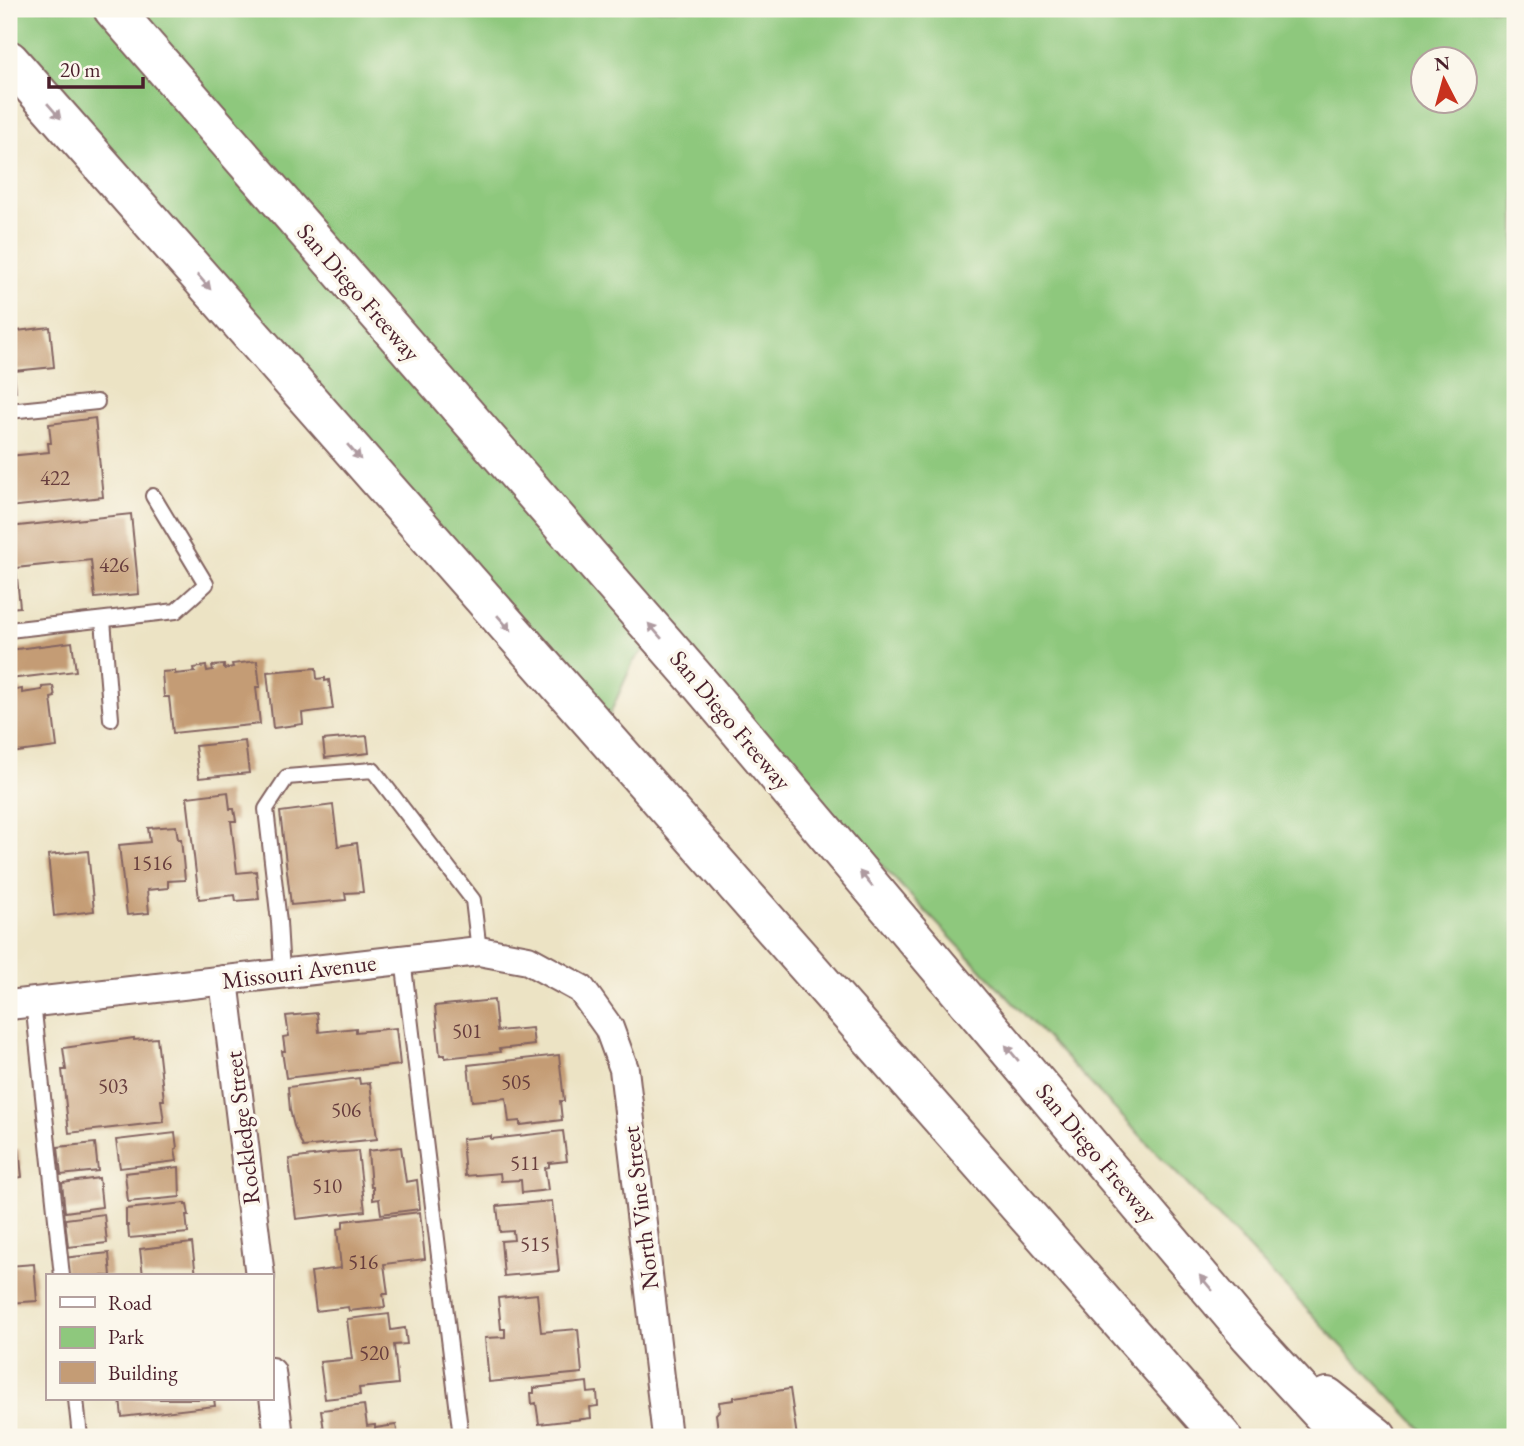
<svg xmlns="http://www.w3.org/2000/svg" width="1524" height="1446" font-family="'EB Garamond',serif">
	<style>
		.green { fill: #8ec87d; stroke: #6c7454; stroke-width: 2; fill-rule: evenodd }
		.building { fill: #c49c75 }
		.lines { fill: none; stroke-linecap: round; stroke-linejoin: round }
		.lane-casing { stroke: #836461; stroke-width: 18 }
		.street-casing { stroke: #836461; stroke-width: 32 }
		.highway-casing { stroke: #836461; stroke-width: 42 }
		.lane { stroke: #fff; stroke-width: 14 }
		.street { stroke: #fff; stroke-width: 28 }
		.highway { stroke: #fff; stroke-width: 38 }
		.oneway { fill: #ae9aa0 }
		.labels { text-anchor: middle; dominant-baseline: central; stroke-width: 7; stroke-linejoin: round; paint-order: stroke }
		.number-label { font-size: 21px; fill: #683e3e }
		.street-label { font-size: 24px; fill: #4a1f2b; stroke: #fbf7ec }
	</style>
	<rect width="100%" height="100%" fill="#fbf7ec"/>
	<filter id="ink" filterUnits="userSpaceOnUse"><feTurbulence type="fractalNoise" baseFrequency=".0143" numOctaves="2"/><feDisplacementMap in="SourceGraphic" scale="14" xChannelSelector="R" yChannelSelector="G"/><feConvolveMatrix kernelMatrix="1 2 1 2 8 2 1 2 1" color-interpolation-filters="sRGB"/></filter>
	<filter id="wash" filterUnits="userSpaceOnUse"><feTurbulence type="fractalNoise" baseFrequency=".00686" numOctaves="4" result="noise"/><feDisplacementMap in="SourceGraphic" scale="28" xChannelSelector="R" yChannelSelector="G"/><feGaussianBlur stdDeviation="1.57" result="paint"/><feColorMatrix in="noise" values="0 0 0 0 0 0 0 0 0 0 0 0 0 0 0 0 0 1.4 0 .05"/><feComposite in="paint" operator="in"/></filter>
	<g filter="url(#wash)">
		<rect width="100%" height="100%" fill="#ece3c4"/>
		<path class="green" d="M9 9H1515V1437H1429L659 633 633 662 606 723 9 69ZM1422 60H1464V102H1422Z"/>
		<g id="blocks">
			<g class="building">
				<polygon points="50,327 54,367 14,371 16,392 9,393 9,332"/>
				<polygon points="95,418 103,497 9,507 9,456 49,452 48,443 51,443 49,424"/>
				<polygon points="131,514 139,594 95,598 91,560 16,568 20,607 9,608 9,527"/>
				<polygon points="72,642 76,671 9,679 9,650"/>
				<polygon points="257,661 260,687 256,687 260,724 173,733 169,697 164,697 162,672 175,671 175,674 195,672 194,668 206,666 207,671 213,670 212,666 224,665 224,669 233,667 232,664"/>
				<polygon points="316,668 317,679 325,678 325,681 329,680 333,709 302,713 303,724 273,728 267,672"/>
				<polygon points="53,686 55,697 51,698 57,747 9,753 10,691 22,689 22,693 42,690 42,687"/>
				<polygon points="367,736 369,753 325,758 323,740"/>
				<polygon points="245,741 249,773 199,778 195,746"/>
				<polygon points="228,792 230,809 234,809 236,821 231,821 237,873 256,871 259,899 236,901 235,895 199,899 187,797"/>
				<polygon points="333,805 338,846 357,843 363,892 345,893 346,900 291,905 280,812"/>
				<polygon points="176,826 178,839 181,839 185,880 168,881 168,888 147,890 149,913 127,915 119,845 150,842 148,828"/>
				<polygon points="88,851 94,911 54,916 48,855"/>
				<polygon points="494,1000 497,1031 532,1028 534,1045 499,1049 500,1052 445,1058 445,1055 440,1055 435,1006"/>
				<polygon points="317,1013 319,1032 356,1028 356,1032 396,1028 400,1065 286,1078 282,1051 285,1051 283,1037 289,1036 286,1016"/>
				<polygon points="134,1038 134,1040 157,1038 164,1100 161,1100 164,1122 69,1133 62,1070 66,1070 63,1048"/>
				<polygon points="559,1055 564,1101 560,1101 562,1120 520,1125 520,1121 509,1122 506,1098 472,1101 468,1065"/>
				<polygon points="359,1078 360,1084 370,1083 377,1139 303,1147 294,1126 290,1110 288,1087"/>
				<polygon points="563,1131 567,1161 549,1163 549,1167 545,1168 548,1190 522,1193 521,1180 501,1181 500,1173 465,1176 462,1139 491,1136 491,1139"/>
				<polygon points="175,1133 177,1148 175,1149 177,1161 120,1168 116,1140"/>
				<polygon points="95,1143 98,1171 61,1175 58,1147"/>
				<polygon points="401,1147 406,1182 417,1180 420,1209 381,1214 379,1199 373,1200 373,1187 371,1187 368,1151"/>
				<polygon points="19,1149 22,1177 9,1179 9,1150"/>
				<polygon points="358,1151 365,1211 296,1219 289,1159 328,1154 328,1153"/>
				<polygon points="179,1167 180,1197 128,1202 125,1173"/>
				<polygon points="99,1178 102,1207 65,1212 62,1183"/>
				<polygon points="552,1201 559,1271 504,1276 501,1241 514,1240 513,1231 500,1232 497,1206"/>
				<polygon points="185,1203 185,1205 187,1205 189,1215 186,1215 188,1233 129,1238 128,1225 126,1225 126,1209"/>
				<polygon points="420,1212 425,1259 384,1264 388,1294 383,1294 385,1307 349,1311 348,1307 316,1311 311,1272 341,1268 337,1229 343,1228 343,1221"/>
				<polygon points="104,1214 107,1243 68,1247 65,1219"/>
				<polygon points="192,1243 196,1276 143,1276 140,1249"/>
				<polygon points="109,1253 111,1276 65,1276 63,1258"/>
				<polygon points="34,1264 37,1301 9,1303 9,1266"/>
				<polygon points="537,1294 541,1332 578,1329 582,1373 489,1382 485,1338 505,1337 505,1329 501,1329 498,1298"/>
				<polygon points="389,1314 391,1330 405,1328 407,1344 394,1345 398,1384 359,1388 360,1395 325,1399 320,1362 352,1359 347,1319"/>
				<polygon points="587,1382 588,1393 597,1392 598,1406 590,1407 591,1418 539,1424 536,1403 532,1404 531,1393 534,1393 534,1388"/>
				<polygon points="790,1389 797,1437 722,1437 721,1430 718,1430 716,1414 720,1410 719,1402 734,1400 734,1397"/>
				<polygon points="120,1399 214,1399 215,1406 122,1417"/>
				<polygon points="364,1405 367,1426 375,1425 375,1428 396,1425 398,1437 325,1437 321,1410"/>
				<polygon points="215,1429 216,1437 164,1437 164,1435"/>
			</g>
		</g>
	</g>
	<g filter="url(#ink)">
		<use href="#blocks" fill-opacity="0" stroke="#836461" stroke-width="2"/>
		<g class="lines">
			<defs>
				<g id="lane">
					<polyline points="9,411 97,402"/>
					<polyline points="103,620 111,719"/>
					<polyline points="9,630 176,611 206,584 153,496"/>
					<polyline points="403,959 461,1437"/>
					<polyline points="282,973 279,922 266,809 287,777 373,770 473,900 479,951"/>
					<polyline points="33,1002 62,1276"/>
					<polyline points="76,1399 80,1437"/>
				</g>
				<g id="street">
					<polyline points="224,980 260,1276"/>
					<polyline points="9,1005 479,951 528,960 581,989 609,1028 624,1069 667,1437"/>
					<polyline points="271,1372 279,1437"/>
				</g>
				<g id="highway">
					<polyline points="113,9 702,686 1250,1336 1343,1437"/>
					<polyline points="9,60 1222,1437"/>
					<polyline points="1327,1397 1377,1437"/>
				</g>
			</defs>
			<use href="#lane" class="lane-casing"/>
			<use href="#street" class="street-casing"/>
			<use href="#highway" class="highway-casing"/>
			<use href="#lane" class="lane"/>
			<use href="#street" class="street"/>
			<use href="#highway" class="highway"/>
		</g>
		<defs><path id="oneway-solid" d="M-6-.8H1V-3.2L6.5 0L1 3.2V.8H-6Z" transform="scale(1.75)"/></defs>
		<g class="oneway">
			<use href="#oneway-solid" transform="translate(54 111) rotate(49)"/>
			<use href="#oneway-solid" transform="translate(204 282) rotate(49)"/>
			<use href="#oneway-solid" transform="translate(354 452) rotate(49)"/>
			<use href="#oneway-solid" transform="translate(504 623) rotate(49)"/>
			<use href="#oneway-solid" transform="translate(655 631) rotate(-131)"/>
			<use href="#oneway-solid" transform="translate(866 879) rotate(-130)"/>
			<use href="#oneway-solid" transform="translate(1012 1053) rotate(-130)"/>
			<use href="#oneway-solid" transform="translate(1206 1283) rotate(-130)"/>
		</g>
	</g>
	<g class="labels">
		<g class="number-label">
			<text x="55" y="477">422</text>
			<text x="114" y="564">426</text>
			<text x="152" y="862">1516</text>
			<text x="467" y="1030">501</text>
			<text x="516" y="1081">505</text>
			<text x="113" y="1085">503</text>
			<text x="346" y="1109">506</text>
			<text x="525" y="1162">511</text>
			<text x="327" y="1185">510</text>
			<text x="535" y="1243">515</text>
			<text x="363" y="1261">516</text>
			<text x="374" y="1352">520</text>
		</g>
		<g class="street-label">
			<text transform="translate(359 292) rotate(49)">San Diego Freeway</text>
			<text transform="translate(731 720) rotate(50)">San Diego Freeway</text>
			<text transform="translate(299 971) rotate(-7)">Missouri Avenue</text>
			<text transform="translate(242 1128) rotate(-97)">Rockledge Street</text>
			<text transform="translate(1097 1153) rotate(50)">San Diego Freeway</text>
			<text transform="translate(640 1208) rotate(-97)">North Vine Street</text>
		</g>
	</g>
	<rect width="1524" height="1446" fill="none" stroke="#fbf7ec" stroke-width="35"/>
	<rect x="46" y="1274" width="228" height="126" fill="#fbf7ec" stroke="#b4a19f" stroke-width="2"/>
	<rect x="60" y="1297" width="35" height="10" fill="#ffffff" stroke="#b4a19f" stroke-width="2"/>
	<text x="108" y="1310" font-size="21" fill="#4a1f2b">Road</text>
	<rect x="60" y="1327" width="35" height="21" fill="#8ec87d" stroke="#b4a19f" stroke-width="2"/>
	<text x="108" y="1344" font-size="21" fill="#4a1f2b">Park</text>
	<rect x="60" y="1362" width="35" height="21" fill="#c49c75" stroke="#b4a19f" stroke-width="2"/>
	<text x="108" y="1380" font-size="21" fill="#4a1f2b">Building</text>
	<g transform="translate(1444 80) rotate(354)"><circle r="33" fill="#fbf7ec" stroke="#b4a19f" stroke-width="2"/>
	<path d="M0-5L12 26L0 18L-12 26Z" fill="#c8321e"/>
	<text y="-10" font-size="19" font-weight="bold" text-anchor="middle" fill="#4a1f2b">N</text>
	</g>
	<path d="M49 77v10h94v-10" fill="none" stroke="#4a1f2b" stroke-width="3.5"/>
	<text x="60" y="77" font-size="21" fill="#4a1f2b" stroke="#fbf7ec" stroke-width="5" paint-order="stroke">20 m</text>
</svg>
